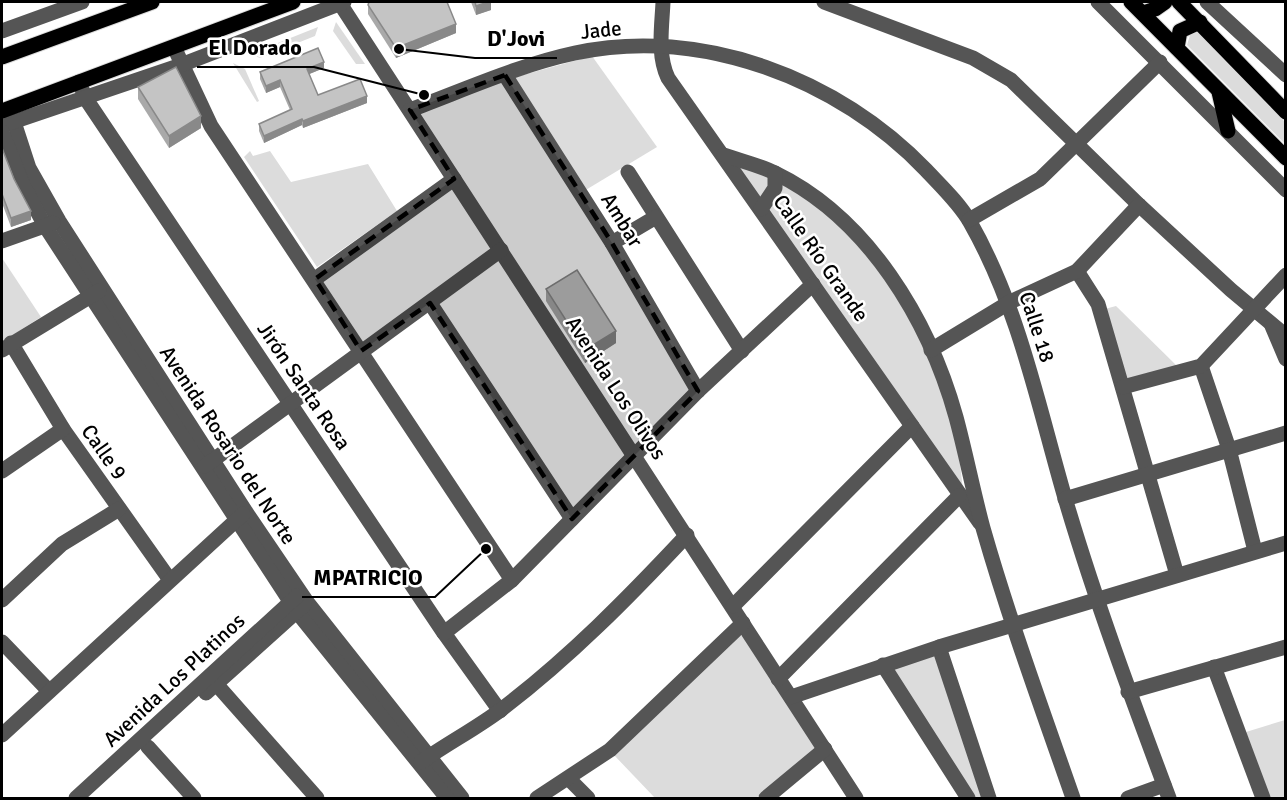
<svg xmlns="http://www.w3.org/2000/svg" width="1287" height="800" font-family="Signika,sans-serif">
	<style>
		.green { fill: #dcdcdc }
		.lines { fill: none; stroke-linecap: round; stroke-linejoin: round }
		.major-casing { stroke: #dbdbdb; stroke-width: 17 }
		.minor { stroke: #555; stroke-width: 15 }
		.major { stroke: #000; stroke-width: 15 }
		.wall { fill: #a9a9a9 }
		.shaded-wall { fill: #898989 }
		.building { fill: #c4c4c4; stroke: #898989; stroke-width: 1.5 }
		.marked { fill: #000; fill-opacity: 0.2; stroke: #000; stroke-width: 4.5; stroke-dasharray: 12 8; stroke-linejoin: round }
		.labels { text-anchor: middle; dominant-baseline: central; stroke-width: 5; stroke-linejoin: round; paint-order: stroke }
		.street-label { font-size: 21px; fill: #000; stroke: #fff }
		.leader { fill: none; stroke: #000; stroke-width: 2 }
		.callout-dot { fill: #000; stroke: #fff; stroke-width: 2 }
		.callout-label { font-size: 22px; text-anchor: middle; font-weight: bold; fill: #000; stroke: #fff; stroke-width: 5; stroke-linejoin: round; paint-order: stroke }
	</style>
	<rect width="100%" height="100%" fill="#fff"/>
	<g class="green">
		<polygon points="336,22 365,64 356,64 333,31"/>
		<polygon points="318,27 315,36 260,58 250,54"/>
		<polygon points="1197,32 1285,122 1285,144 1187,45 1190,35"/>
		<polygon points="592,56 657,147 584,191 512,78"/>
		<polygon points="233,63 245,69 259,101 257,102"/>
		<polygon points="250,151 253,156 270,151 291,182 368,164 397,211 317,267 244,157"/>
		<path d="M735 165C766 175 796 186 822 206 883 254 926 342 950 415 959 441 960 469 964 496Z"/>
		<polygon points="2,258 41,317 2,342"/>
		<polygon points="1116,306 1177,366 1125,382 1105,309"/>
		<polygon points="732,636 743,636 816,745 815,752 756,798 655,798 613,754"/>
		<polygon points="937,653 985,798 971,798 888,668"/>
		<polygon points="1285,720 1285,798 1270,798 1246,732"/>
	</g>
	<g class="lines">
		<defs>
			<g id="major">
				<polyline points="1131,2 1286,158"/>
				<polyline points="1179,2 1286,112"/>
				<polyline points="1143,13 1155,9 1165,2"/>
				<polyline points="1177,48 1180,31 1200,22"/>
				<polyline points="2,57 152,2"/>
				<polyline points="1219,92 1228,131"/>
				<polyline points="2,111 293,2"/>
			</g>
		</defs>
		<use href="#major" class="major-casing"/>
		<g class="minor">
			<polyline points="339,2 856,798"/>
			<path d="M663 2C662 26 657 55 668 78L980 523"/>
			<polyline points="824,2 973,58 1011,80 1139,205 1231,290 1286,336"/>
			<polyline points="1098,2 1286,190"/>
			<polyline points="1207,2 1286,75"/>
			<polyline points="2,31 82,2"/>
			<polyline points="174,47 211,126 512,580"/>
			<polyline points="505,75 612,243 698,391"/>
			<polyline points="79,82 86,99 444,633 500,711"/>
			<path d="M410 110C464 90 519 65 575 53 702 26 839 79 926 170 941 186 960 204 970 222 1019 308 1038 405 1065 498 1095 600 1132 699 1169 798"/>
			<polyline points="14,122 29,168 59,221 246,512 307,602 462,798"/>
			<polyline points="4,125 181,65 344,2"/>
			<polyline points="2,132 23,185 45,226 297,612 447,798"/>
			<path d="M724 155C741 161 759 165 775 173 868 218 929 320 956 417 966 454 973 491 983 528 1009 619 1042 709 1073 798"/>
			<polyline points="628,172 742,351"/>
			<polyline points="761,209 775,188 775,173"/>
			<polyline points="969,220 1040,179 1160,62"/>
			<polyline points="2,241 53,223"/>
			<polyline points="612,243 656,217"/>
			<polyline points="1077,271 1098,304 1177,575"/>
			<polyline points="315,279 454,179"/>
			<polyline points="430,303 572,519"/>
			<polyline points="1272,326 1286,359"/>
			<polyline points="11,343 63,429 170,580"/>
			<polyline points="2,350 99,291"/>
			<polyline points="931,350 1010,302 1077,271 1139,205"/>
			<polyline points="1201,366 1229,449 1255,551"/>
			<polyline points="1123,387 1201,366 1286,275"/>
			<polyline points="205,466 501,250"/>
			<polyline points="2,471 63,429"/>
			<polyline points="1065,499 1286,433"/>
			<polyline points="2,600 62,544 119,509"/>
			<polyline points="733,606 912,426"/>
			<polyline points="444,633 512,580 698,391 813,284"/>
			<polyline points="2,642 49,691"/>
			<polyline points="939,647 989,798"/>
			<polyline points="883,665 968,798"/>
			<polyline points="1214,667 1263,798"/>
			<polyline points="210,677 317,798"/>
			<polyline points="778,679 959,496"/>
			<polyline points="1128,692 1286,647"/>
			<polyline points="206,693 304,605"/>
			<polyline points="791,697 939,647 1286,543"/>
			<polyline points="2,735 243,514"/>
			<polyline points="148,747 194,798"/>
			<path d="M421 762C448 743 477 728 502 709 570 657 628 598 687 535"/>
			<polyline points="569,779 588,798"/>
			<polyline points="76,798 297,596"/>
			<polyline points="537,798 610,750 743,623"/>
			<polyline points="766,798 825,749"/>
			<polyline points="1128,798 1164,785"/>
		</g>
		<use href="#major" class="major"/>
	</g>
	<g class="wall">
		<polygon points="471,2 491,2 491,10 476,15"/>
		<polygon points="368,5 456,33 396,58 368,14"/>
		<polygon points="324,68 309,74 318,95 367,103 303,128 302,125 264,143 259,131 259,124 290,110 280,87 266,93 260,79 260,72"/>
		<polygon points="138,87 201,128 169,148 138,99"/>
		<polygon points="2,148 31,220 11,227 2,203"/>
		<polygon points="546,289 616,343 585,363 546,301"/>
	</g>
	<g class="shaded-wall">
		<polygon points="488,2 491,2 491,10 476,15 476,6"/>
		<polygon points="456,24 456,33 396,58 396,48"/>
		<polygon points="324,62 324,68 307,75 307,69"/>
		<polygon points="280,80 280,87 266,93 266,86"/>
		<polygon points="367,96 367,103 303,128 303,121"/>
		<polygon points="201,116 201,128 169,148 169,136"/>
		<polygon points="302,119 302,125 264,143 264,136"/>
		<polygon points="31,211 31,220 11,227 11,218"/>
		<polygon points="616,331 616,343 585,363 585,350"/>
	</g>
	<g class="building">
		<polygon points="369,2 447,2 456,24 396,48 368,5"/>
		<polygon points="475,2 488,2 476,6"/>
		<polygon points="318,48 324,62 307,69 318,95 360,79 367,96 303,121 302,119 264,136 259,124 292,109 280,80 266,86 260,72"/>
		<polygon points="176,67 201,116 169,136 138,87"/>
		<polygon points="2,148 14,179 31,211 11,218 2,194"/>
		<polygon points="577,270 616,331 585,350 546,289"/>
	</g>
	<path class="marked" d="M505 75 612 243 698 391 572 519 430 303 361 351 315 279 454 179 410 110Z"/>
	<g class="labels">
		<g class="street-label">
			<text transform="translate(601 30) rotate(-6)">Jade</text>
			<text transform="translate(622 220) rotate(58)">Ambar</text>
			<text transform="translate(821 258) rotate(55)">Calle Río Grande</text>
			<text transform="translate(1037 327) rotate(72)">Calle 18</text>
			<text transform="translate(304 386) rotate(56)">Jirón Santa Rosa</text>
			<text transform="translate(616 388) rotate(57)">Avenida Los Olivos</text>
			<text transform="translate(228 445) rotate(57)">Avenida Rosario del Norte</text>
			<text transform="translate(104 452) rotate(55)">Calle 9</text>
			<text transform="translate(174 680) rotate(-43)">Avenida Los Platinos</text>
		</g>
	</g>
	<path class="leader" d="M399 49L475 58H557M424 95L314 67H197M486 549L435 597H302"/>
	<g class="callout-dot">
		<circle cx="399" cy="49" r="6"/>
		<circle cx="424" cy="95" r="6"/>
		<circle cx="486" cy="549" r="6"/>
	</g>
	<g class="callout-label">
		<text x="516" y="46">D'Jovi</text>
		<text x="255" y="55">El Dorado</text>
		<text x="368" y="585">MPATRICIO</text>
	</g>
	<rect width="1287" height="800" fill="none" stroke="#000000" stroke-width="6"/>
</svg>
